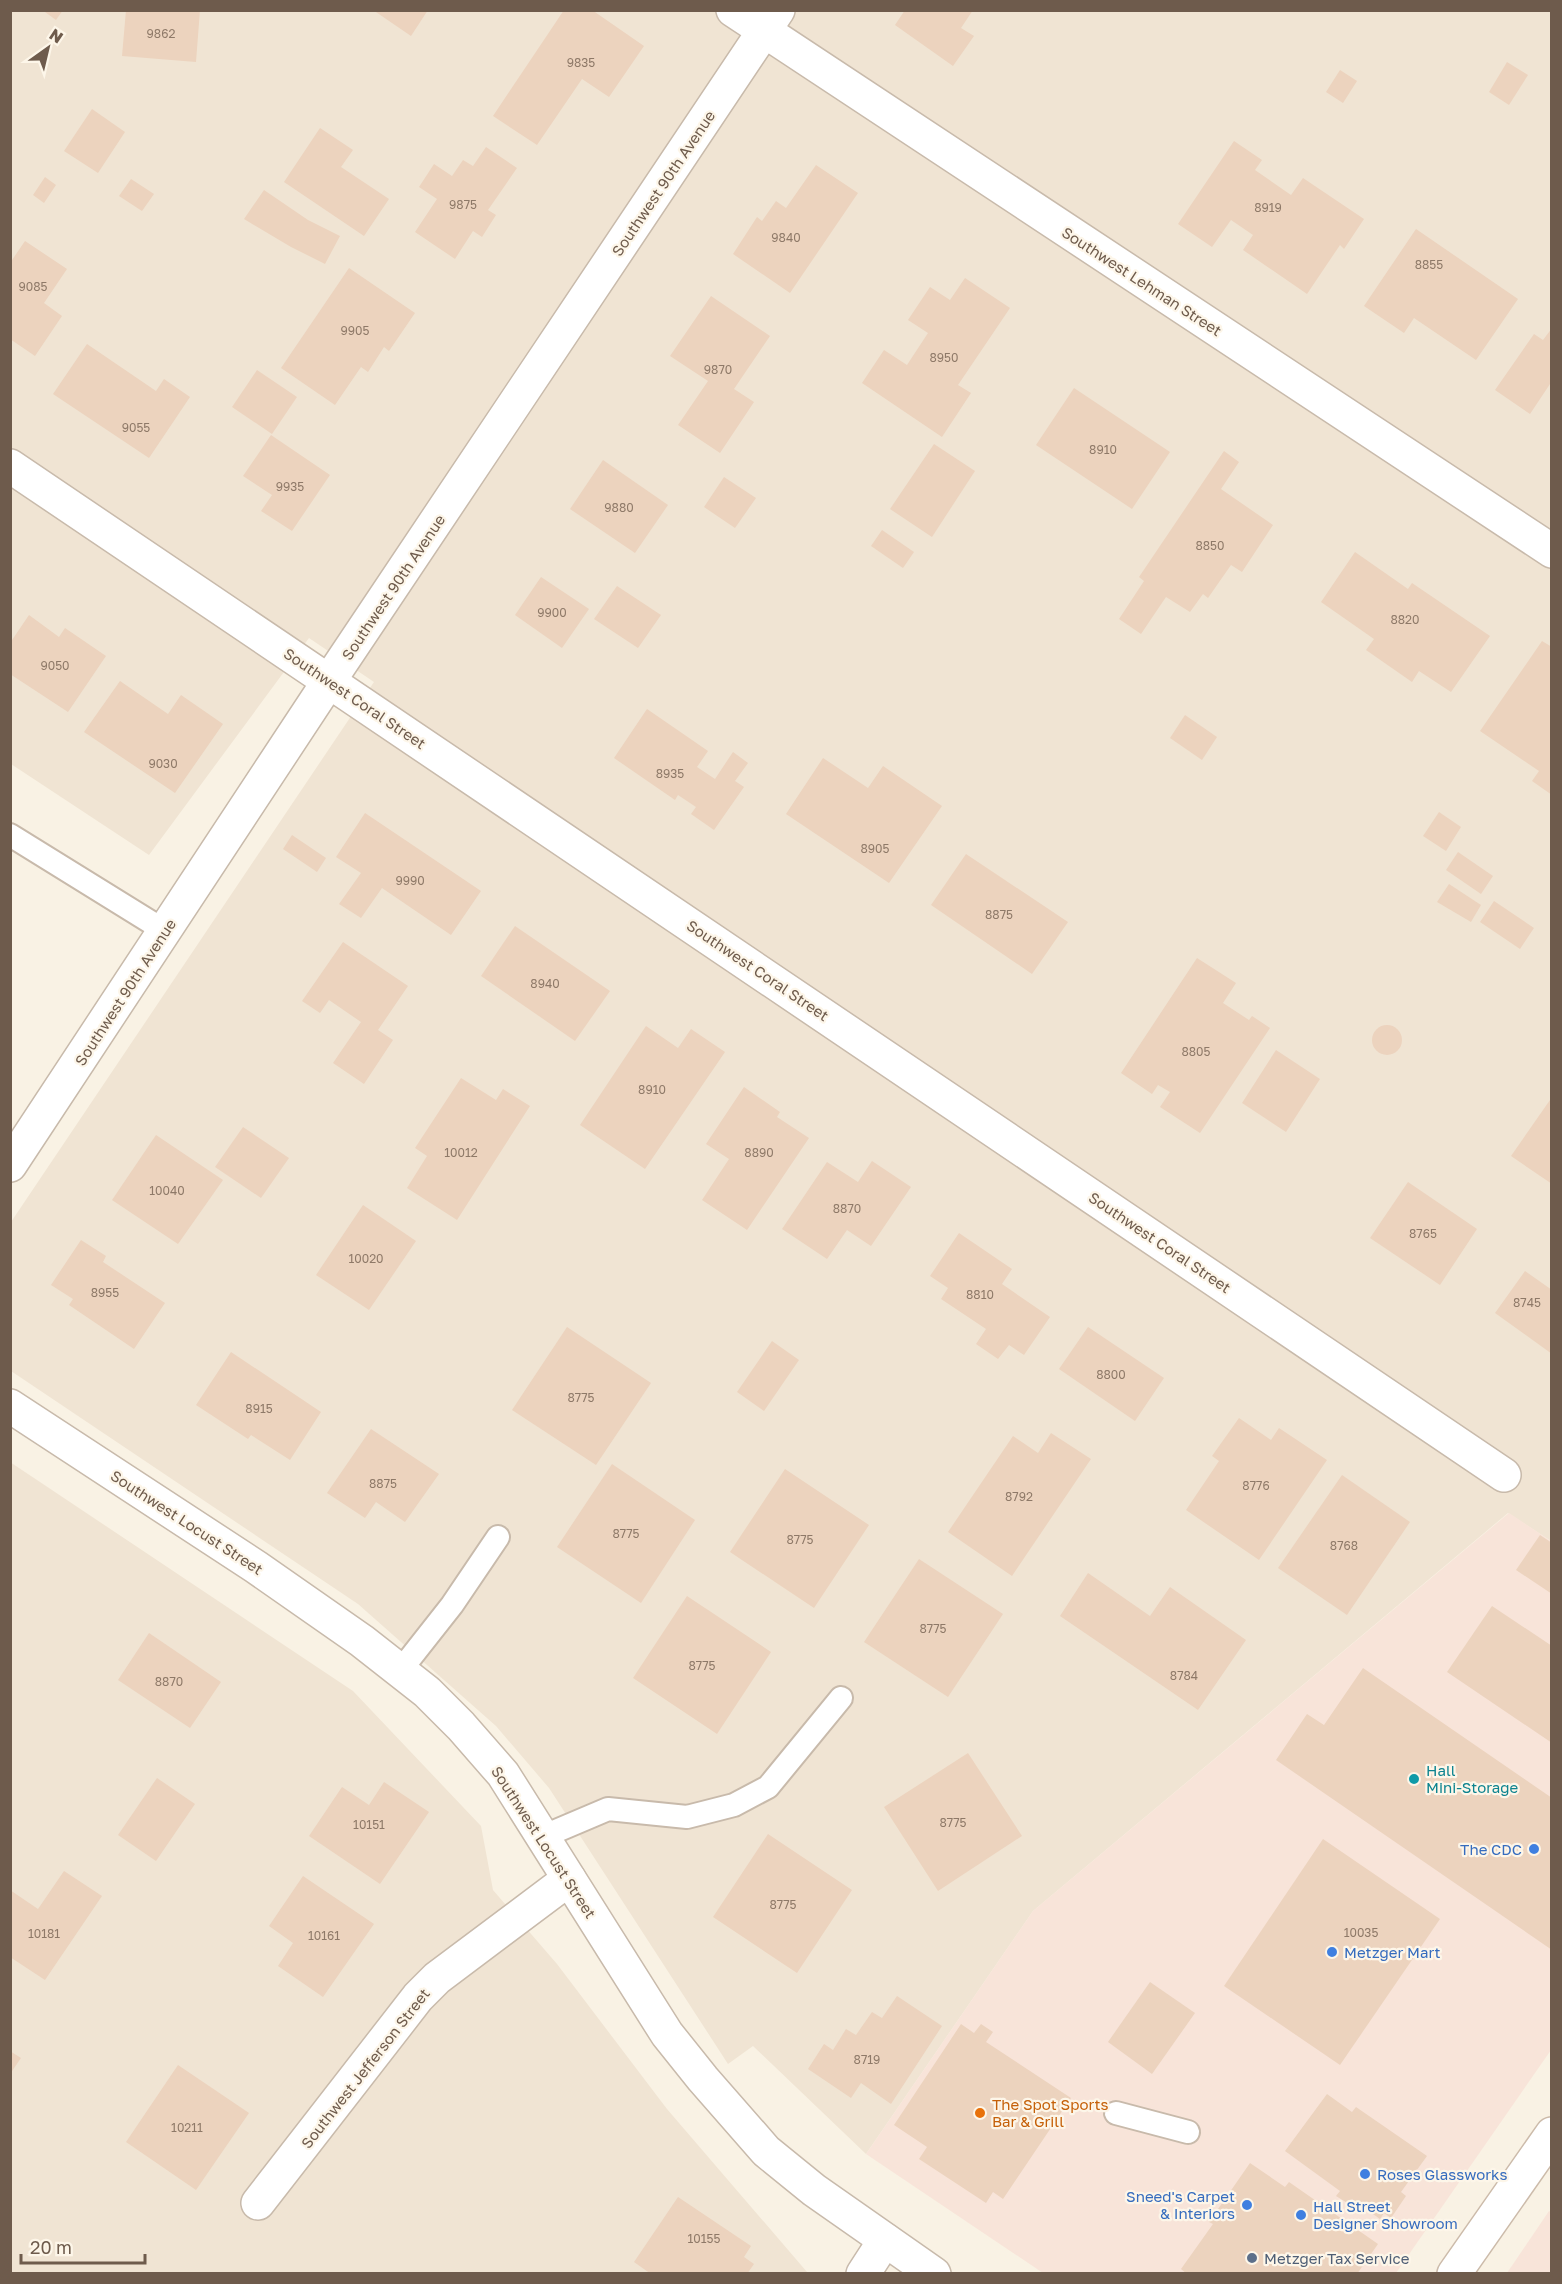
<svg xmlns="http://www.w3.org/2000/svg" width="1562" height="2284" font-family="'Golos Text',sans-serif">
	<style>
		.residential { fill: #f0e4d3 }
		.commercial { fill: #f8e4d9 }
		.building { fill: #ecd3be }
		.lines { fill: none; stroke-linecap: round; stroke-linejoin: round }
		.service-casing { stroke: #c8baab; stroke-width: 26 }
		.minor-casing { stroke: #c8baab; stroke-width: 36 }
		.tertiary-casing { stroke: #c8baab; stroke-width: 36 }
		.secondary-casing { stroke: #cba; stroke-width: 36 }
		.service { stroke: #fff; stroke-width: 22 }
		.minor { stroke: #fff; stroke-width: 33 }
		.tertiary { stroke: #fff; stroke-width: 33 }
		.secondary { stroke: #fff; stroke-width: 33 }
		.culture-dot { fill: #0f9aa8; stroke: #fdf6e9; stroke-width: 2 }
		.shop-dot { fill: #3f7fe0; stroke: #fdf6e9; stroke-width: 2 }
		.food-dot { fill: #e8710a; stroke: #fdf6e9; stroke-width: 2 }
		.service-dot { fill: #5c6f8a; stroke: #fdf6e9; stroke-width: 2 }
		.labels { text-anchor: middle; dominant-baseline: central; stroke-width: 4.5; stroke-linejoin: round; paint-order: stroke }
		.number-label { font-size: 12px; fill: #8e7968 }
		.street-label { font-size: 15px; fill: #6e5b4c; stroke: #fdf6e9 }
		.culture-label { font-size: 15px; fill: #0d838f; stroke: #fdf6e9; text-anchor: start }
		.shop-label { font-size: 15px; fill: #366cbe; stroke: #fdf6e9; text-anchor: start }
		.food-label { font-size: 15px; fill: #c56008; stroke: #fdf6e9; text-anchor: start }
		.service-label { font-size: 15px; fill: #4e5e75; stroke: #fdf6e9; text-anchor: start }
	</style>
	<rect width="100%" height="100%" fill="#f9f2e4"/>
	<g class="residential">
		<polygon points="10,11 1551,11 1551,1541 1508,1513 1033,1911 866,2154 753,2046 728,2064 549,1788 496,1726 358,1604 11,1371 11,1222 374,682 309,638 149,855 11,764"/>
		<polygon points="10,1462 353,1691 481,1826 493,1890 557,1964 667,2109 807,2272 806,2273 11,2273"/>
	</g>
	<g class="commercial">
		<polygon points="1509,1513 1551,1541 1551,2050 1396,2273 1043,2273 866,2154 1033,1911"/>
		<polygon points="1549,2211 1552,2213 1551,2273 1507,2273"/>
	</g>
	<g class="building">
		<polygon points="46,10 63,10 56,20 45,12"/>
		<polygon points="126,10 200,10 196,62 122,56"/>
		<polygon points="373,10 428,10 411,36"/>
		<polygon points="564,10 592,10 644,46 609,97 582,79 537,145 493,116"/>
		<polygon points="905,10 973,10 961,28 974,36 953,66 895,25"/>
		<polygon points="1507,62 1528,75 1509,105 1489,92"/>
		<polygon points="1340,70 1357,81 1343,103 1326,92"/>
		<polygon points="92,109 125,132 98,173 64,151"/>
		<polygon points="320,128 353,150 341,167 389,199 364,236 284,182"/>
		<polygon points="1234,141 1262,160 1255,170 1291,195 1303,178 1364,219 1344,249 1340,245 1307,294 1243,250 1253,235 1231,220 1212,247 1178,224"/>
		<polygon points="486,147 517,168 488,210 496,215 482,237 473,231 455,259 415,232 437,199 419,187 434,164 452,176 463,160 473,166"/>
		<polygon points="816,165 858,193 790,293 733,254 757,217 762,221 776,201 786,208"/>
		<polygon points="45,177 56,185 44,203 33,195"/>
		<polygon points="131,179 154,194 142,211 119,196"/>
		<polygon points="264,190 308,220 340,236 325,264 291,247 244,219"/>
		<polygon points="1416,229 1518,299 1476,360 1414,318 1404,333 1364,306"/>
		<polygon points="25,241 67,269 44,303 62,316 35,356 10,339 10,263"/>
		<polygon points="349,268 415,313 389,351 384,347 368,372 361,367 335,405 281,368"/>
		<polygon points="965,278 1010,308 958,385 971,393 942,437 862,383 884,350 907,365 928,333 908,320 930,287 950,300"/>
		<polygon points="711,296 770,336 734,389 754,402 720,453 678,425 708,381 670,356"/>
		<polygon points="1552,328 1552,381 1530,414 1495,390 1534,334 1543,340"/>
		<polygon points="87,344 156,391 164,379 190,397 149,458 53,394"/>
		<polygon points="257,370 297,397 272,434 232,407"/>
		<polygon points="1074,388 1170,452 1132,509 1036,445"/>
		<polygon points="271,435 330,475 292,531 261,511 272,495 243,476"/>
		<polygon points="934,444 975,471 932,537 890,509"/>
		<polygon points="1224,451 1239,462 1221,489 1273,525 1242,572 1231,565 1208,598 1203,594 1190,612 1166,597 1141,634 1119,619 1144,581 1139,577"/>
		<polygon points="603,460 668,505 635,553 570,509"/>
		<polygon points="724,477 756,498 735,528 704,507"/>
		<polygon points="882,530 914,552 903,568 871,546"/>
		<polygon points="1355,552 1408,589 1412,583 1490,636 1451,692 1419,671 1412,682 1366,650 1374,639 1321,602"/>
		<polygon points="541,577 589,609 562,648 515,615"/>
		<polygon points="617,586 661,615 638,648 594,619"/>
		<polygon points="29,615 59,637 65,628 106,656 68,712 10,674 10,643"/>
		<polygon points="1542,641 1552,647 1552,795 1532,781 1539,771 1480,731"/>
		<polygon points="120,681 168,714 181,695 223,724 175,793 84,732"/>
		<polygon points="647,709 708,751 697,767 715,779 733,752 748,763 735,781 744,787 714,830 691,814 696,807 678,795 675,800 614,758"/>
		<polygon points="1185,715 1217,737 1202,760 1170,738"/>
		<polygon points="823,758 868,788 883,766 942,806 889,883 786,814"/>
		<polygon points="1439,812 1461,827 1446,851 1423,836"/>
		<polygon points="365,813 481,891 451,935 382,888 361,918 339,904 361,873 336,857"/>
		<polygon points="292,835 326,858 317,872 283,849"/>
		<polygon points="1458,852 1493,876 1481,894 1446,870"/>
		<polygon points="966,854 1068,922 1032,974 931,905"/>
		<polygon points="1449,884 1481,905 1471,922 1437,902"/>
		<polygon points="1494,901 1534,928 1520,949 1480,922"/>
		<polygon points="515,926 610,991 575,1041 481,976"/>
		<polygon points="343,942 408,986 378,1030 393,1040 364,1084 333,1063 361,1022 329,1000 320,1013 302,1001"/>
		<polygon points="1197,958 1236,983 1223,1003 1249,1020 1252,1016 1270,1028 1200,1133 1160,1107 1170,1092 1158,1085 1152,1094 1121,1073"/>
		<circle cx="1387" cy="1040" r="15"/>
		<polygon points="646,1026 678,1048 691,1029 725,1052 645,1169 580,1125"/>
		<polygon points="1276,1050 1320,1079 1286,1132 1242,1103"/>
		<polygon points="461,1078 496,1100 503,1089 530,1106 457,1220 407,1188 427,1156 415,1148"/>
		<polygon points="744,1087 780,1112 777,1117 809,1138 747,1230 702,1200 729,1159 706,1144"/>
		<polygon points="1550,1100 1552,1101 1552,1184 1511,1156"/>
		<polygon points="243,1127 289,1158 261,1198 215,1167"/>
		<polygon points="156,1135 223,1180 178,1244 112,1200"/>
		<polygon points="872,1161 911,1187 871,1246 847,1230 827,1259 782,1229 827,1162 858,1182"/>
		<polygon points="1408,1182 1477,1229 1440,1285 1370,1238"/>
		<polygon points="363,1205 416,1241 369,1310 316,1275"/>
		<polygon points="959,1233 1012,1269 1002,1284 1050,1317 1024,1355 1009,1345 998,1359 976,1344 986,1329 941,1299 948,1288 930,1276"/>
		<polygon points="81,1240 106,1256 103,1262 165,1303 134,1349 69,1305 73,1299 51,1285"/>
		<polygon points="1525,1271 1552,1290 1552,1354 1495,1313"/>
		<polygon points="567,1327 651,1383 596,1465 512,1410"/>
		<polygon points="1088,1327 1164,1378 1135,1421 1059,1369"/>
		<polygon points="772,1341 799,1360 764,1411 737,1392"/>
		<polygon points="231,1352 321,1412 290,1460 251,1435 248,1439 196,1405"/>
		<polygon points="1239,1418 1271,1440 1279,1428 1327,1460 1259,1560 1186,1510 1219,1461 1212,1456"/>
		<polygon points="371,1429 439,1474 405,1522 376,1502 365,1518 327,1493"/>
		<polygon points="1051,1433 1091,1459 1012,1576 948,1532 1013,1436 1038,1453"/>
		<polygon points="612,1464 695,1520 641,1603 557,1547"/>
		<polygon points="785,1469 869,1525 814,1608 730,1552"/>
		<polygon points="1342,1475 1410,1522 1347,1615 1278,1568"/>
		<polygon points="1540,1535 1552,1543 1552,1594 1516,1570"/>
		<polygon points="919,1559 1003,1614 948,1697 864,1642"/>
		<polygon points="1088,1573 1150,1616 1170,1587 1246,1640 1198,1710 1060,1616"/>
		<polygon points="687,1596 771,1652 717,1734 633,1678"/>
		<polygon points="1492,1606 1552,1646 1552,1743 1447,1672"/>
		<polygon points="149,1633 221,1682 190,1728 118,1680"/>
		<polygon points="1363,1668 1552,1798 1552,1950 1276,1760 1307,1714 1324,1725"/>
		<polygon points="968,1753 1022,1836 938,1891 884,1807"/>
		<polygon points="157,1778 195,1804 156,1861 118,1835"/>
		<polygon points="384,1782 429,1812 380,1884 309,1836 342,1787 369,1805"/>
		<polygon points="768,1834 852,1890 797,1973 713,1917"/>
		<polygon points="1323,1839 1440,1919 1340,2065 1224,1986"/>
		<polygon points="64,1871 102,1896 45,1980 10,1957 10,1890 38,1909"/>
		<polygon points="303,1876 374,1924 323,1997 278,1966 293,1943 269,1926"/>
		<polygon points="1150,1982 1195,2013 1152,2074 1108,2042"/>
		<polygon points="897,1996 942,2026 891,2104 861,2083 851,2098 808,2069 824,2044 833,2050 846,2029 856,2035 872,2012 882,2018"/>
		<polygon points="961,2024 974,2033 981,2024 993,2032 986,2042 1071,2098 1003,2199 993,2192 986,2203 919,2159 927,2147 894,2125"/>
		<polygon points="10,2051 21,2058 10,2074"/>
		<polygon points="178,2065 249,2113 196,2190 126,2142"/>
		<polygon points="1327,2094 1352,2112 1356,2107 1427,2156 1401,2192 1406,2196 1391,2218 1384,2213 1380,2219 1352,2199 1349,2204 1336,2196 1340,2191 1285,2151"/>
		<polygon points="1250,2163 1285,2187 1289,2182 1378,2244 1357,2274 1187,2274 1181,2269 1213,2224 1209,2222"/>
		<polygon points="678,2197 751,2246 744,2257 754,2264 747,2274 651,2274 634,2262"/>
	</g>
	<g class="lines">
		<defs>
			<g id="service">
				<polyline points="10,835 165,931"/>
				<polyline points="400,1671 452,1605 498,1537"/>
				<polyline points="542,1837 608,1809 687,1817 734,1805 768,1787 841,1698"/>
				<polyline points="1116,2113 1188,2132"/>
			</g>
			<g id="minor">
				<polyline points="733,10 1552,551"/>
				<polyline points="10,466 1504,1475"/>
				<polyline points="10,1165 329,681 778,10"/>
				<polyline points="258,2203 418,1997 437,1978 569,1879"/>
				<polyline points="863,2274 885,2240"/>
			</g>
			<polyline id="tertiary" points="10,1406 256,1567 362,1641 427,1692 461,1726 503,1774 667,2034 703,2079 766,2151 814,2190 934,2274"/>
			<polyline id="secondary" points="1454,2274 1552,2134"/>
		</defs>
		<use href="#service" class="service-casing"/>
		<use href="#minor" class="minor-casing"/>
		<use href="#tertiary" class="tertiary-casing"/>
		<use href="#secondary" class="secondary-casing"/>
		<use href="#service" class="service"/>
		<use href="#minor" class="minor"/>
		<use href="#tertiary" class="tertiary"/>
		<use href="#secondary" class="secondary"/>
	</g>
	<circle class="culture-dot" cx="1414" cy="1779" r="6"/>
	<g class="shop-dot">
		<circle cx="1534" cy="1849" r="6"/>
		<circle cx="1332" cy="1952" r="6"/>
		<circle cx="1365" cy="2174" r="6"/>
		<circle cx="1247" cy="2205" r="6"/>
		<circle cx="1301" cy="2215" r="6"/>
	</g>
	<circle class="food-dot" cx="980" cy="2113" r="6"/>
	<circle class="service-dot" cx="1252" cy="2258" r="6"/>
	<g class="labels">
		<g class="number-label">
			<text x="161" y="33">9862</text>
			<text x="581" y="62">9835</text>
			<text x="463" y="204">9875</text>
			<text x="1268" y="207">8919</text>
			<text x="786" y="237">9840</text>
			<text x="1429" y="264">8855</text>
			<text x="33" y="286">9085</text>
			<text x="355" y="330">9905</text>
			<text x="944" y="357">8950</text>
			<text x="718" y="369">9870</text>
			<text x="136" y="427">9055</text>
			<text x="1103" y="449">8910</text>
			<text x="290" y="486">9935</text>
			<text x="619" y="507">9880</text>
			<text x="1210" y="545">8850</text>
			<text x="552" y="612">9900</text>
			<text x="1405" y="619">8820</text>
			<text x="55" y="665">9050</text>
			<text x="163" y="763">9030</text>
			<text x="670" y="773">8935</text>
			<text x="875" y="848">8905</text>
			<text x="410" y="880">9990</text>
			<text x="999" y="914">8875</text>
			<text x="545" y="983">8940</text>
			<text x="1196" y="1051">8805</text>
			<text x="652" y="1089">8910</text>
			<text x="461" y="1152">10012</text>
			<text x="759" y="1152">8890</text>
			<text x="167" y="1190">10040</text>
			<text x="847" y="1208">8870</text>
			<text x="1423" y="1233">8765</text>
			<text x="366" y="1258">10020</text>
			<text x="105" y="1292">8955</text>
			<text x="980" y="1294">8810</text>
			<text x="1527" y="1302">8745</text>
			<text x="1111" y="1374">8800</text>
			<text x="581" y="1397">8775</text>
			<text x="259" y="1408">8915</text>
			<text x="383" y="1483">8875</text>
			<text x="1256" y="1485">8776</text>
			<text x="1019" y="1496">8792</text>
			<text x="626" y="1533">8775</text>
			<text x="800" y="1539">8775</text>
			<text x="1344" y="1545">8768</text>
			<text x="933" y="1628">8775</text>
			<text x="702" y="1665">8775</text>
			<text x="1184" y="1675">8784</text>
			<text x="169" y="1681">8870</text>
			<text x="953" y="1822">8775</text>
			<text x="369" y="1824">10151</text>
			<text x="783" y="1904">8775</text>
			<text x="1361" y="1932">10035</text>
			<text x="44" y="1933">10181</text>
			<text x="324" y="1935">10161</text>
			<text x="867" y="2059">8719</text>
			<text x="187" y="2127">10211</text>
			<text x="704" y="2238">10155</text>
		</g>
		<g class="street-label">
			<text transform="translate(663 183) rotate(-56)">Southwest 90th Avenue</text>
			<text transform="translate(1142 281) rotate(33)">Southwest Lehman Street</text>
			<text transform="translate(393 587) rotate(-56)">Southwest 90th Avenue</text>
			<text transform="translate(355 698) rotate(34)">Southwest Coral Street</text>
			<text transform="translate(758 970) rotate(34)">Southwest Coral Street</text>
			<text transform="translate(125 992) rotate(-57)">Southwest 90th Avenue</text>
			<text transform="translate(1160 1242) rotate(34)">Southwest Coral Street</text>
			<text transform="translate(187 1522) rotate(33)">Southwest Locust Street</text>
			<text transform="translate(544 1842) rotate(57)">Southwest Locust Street</text>
			<text transform="translate(365 2068) rotate(-52)">Southwest Jefferson Street</text>
		</g>
		<g class="culture-label">
			<text x="1426" y="1770">Hall<tspan x="1426" dy="17">Mini-Storage</tspan></text>
		</g>
		<g class="shop-label">
			<text x="1522" y="1849" text-anchor="end">The CDC</text>
			<text x="1344" y="1952">Metzger Mart</text>
			<text x="1377" y="2174">Roses Glassworks</text>
			<text x="1235" y="2196" text-anchor="end">Sneed's Carpet<tspan x="1235" dy="17">&amp; Interiors</tspan></text>
			<text x="1313" y="2206">Hall Street<tspan x="1313" dy="17">Designer Showroom</tspan></text>
		</g>
		<g class="food-label">
			<text x="992" y="2104">The Spot Sports<tspan x="992" dy="17">Bar &amp; Grill</tspan></text>
		</g>
		<g class="service-label">
			<text x="1264" y="2258">Metzger Tax Service</text>
		</g>
	</g>
	<rect width="1562" height="2284" fill="none" stroke="#6e5b4c" stroke-width="24"/>
	<g transform="translate(48 48) rotate(34)" stroke="#fdf6e9" stroke-width="4.5" paint-order="stroke">
	<path d="M0-4.5L10 22L0 15L-10 22Z" fill="#6e5b4c"/>
	<text y="-9" font-size="16" font-weight="bold" text-anchor="middle" fill="#6e5b4c">N</text>
	</g>
	<path d="M21 2254v9h124v-9" fill="none" stroke="#6e5b4c" stroke-width="3"/>
	<text x="30" y="2254" font-size="18" fill="#6e5b4c" stroke="#fdf6e9" stroke-width="4.5" paint-order="stroke">20 m</text>
</svg>
